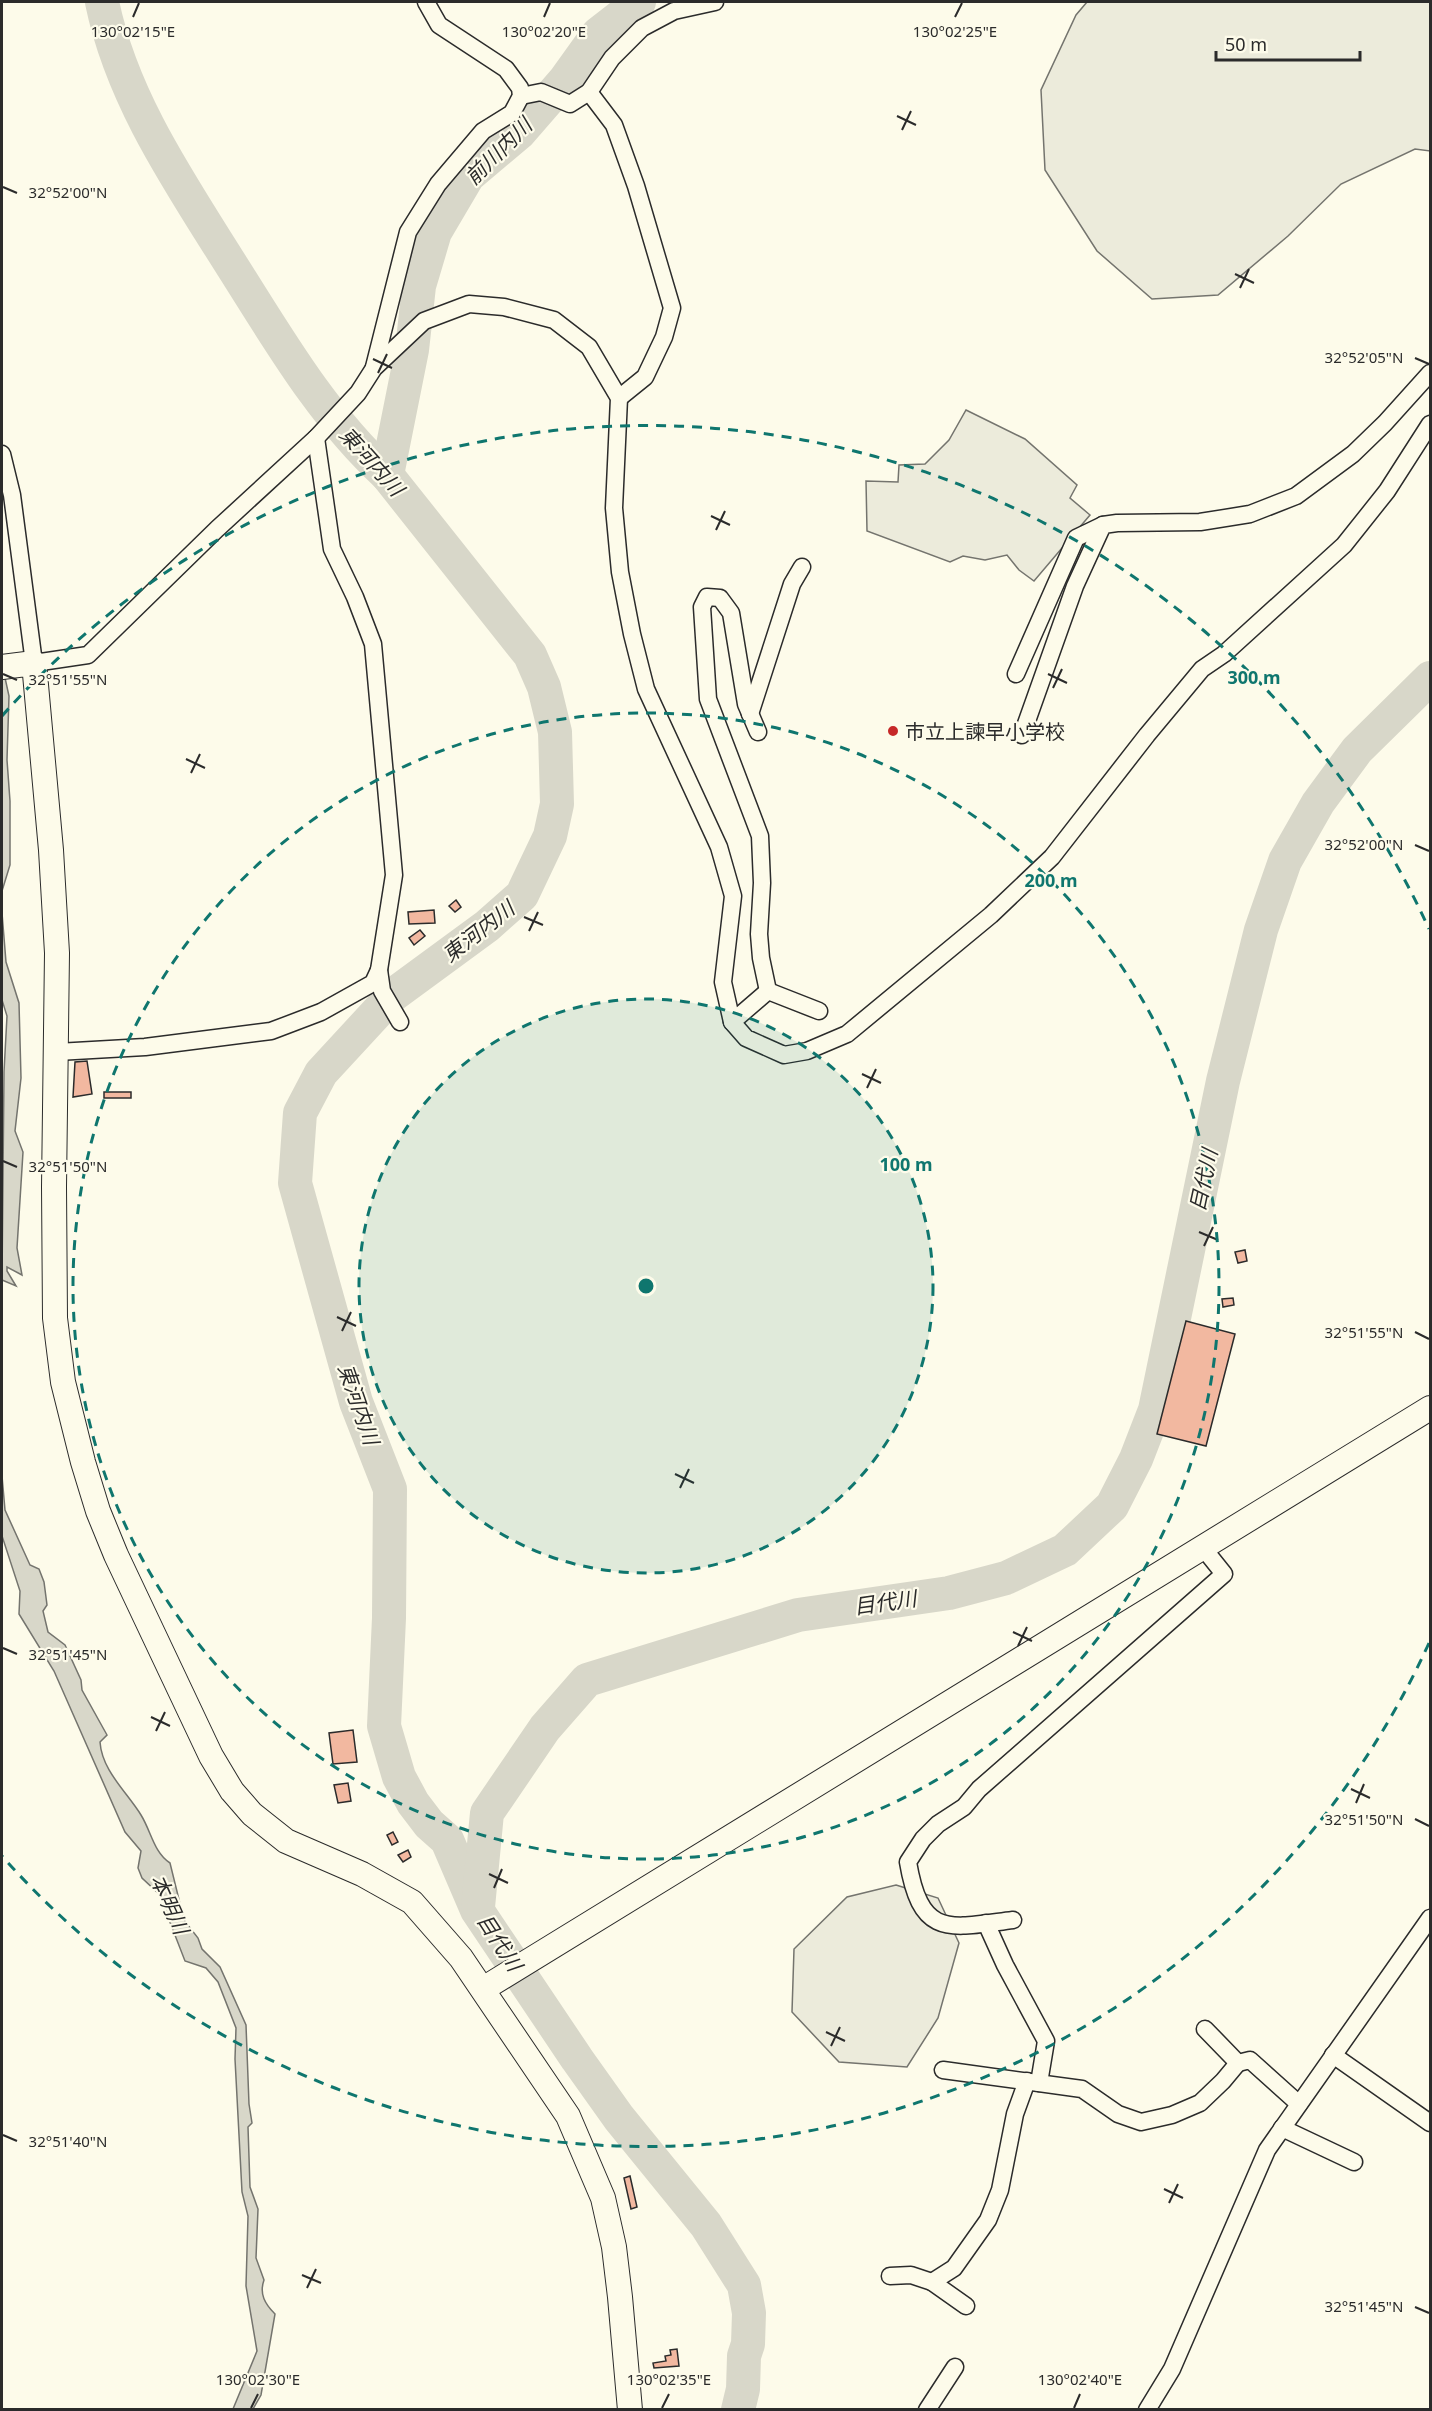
<svg xmlns="http://www.w3.org/2000/svg" width="1432" height="2411" font-family="'Noto Sans','Noto Sans JP',sans-serif">
	<style>
		.green { fill: #ecebdb; stroke: #74746e; stroke-width: 1.5 }
		.water { fill: #d8d7c9; stroke: #74746e; stroke-width: 1.5 }
		.lines { fill: none; stroke-linecap: round; stroke-linejoin: round }
		.river { stroke: #d8d7c9; stroke-width: 34 }
		.building { fill: #f2b8a0; stroke: #2b2b2b; stroke-width: 1.5 }
		.street-casing { stroke: #2b2b2b; stroke-width: 19 }
		.secondary-casing { stroke: #2b2b2b; stroke-width: 26 }
		.street { stroke: #fdfbea; stroke-width: 16 }
		.secondary { stroke: #fdfbea; stroke-width: 24 }
		.ticks { fill: none; stroke: #2b2b2b; stroke-width: 2 }
		.ring { fill: none; stroke: #0f766e; stroke-width: 3; stroke-dasharray: 10 8 }
		.poi-dot { fill: #c62828; stroke: #fdfbea; stroke-width: 2 }
		.labels { text-anchor: middle; dominant-baseline: central; stroke-width: 4.5; stroke-linejoin: round; paint-order: stroke }
		.poi-label { font-size: 20px; fill: #2b2b2b; stroke: #fdfbea; text-anchor: start }
		.water-label { font-size: 21px; font-style: italic; fill: #2b2b2b; stroke: #fdfbea }
		.ticks-label { font-size: 15px; text-anchor: middle; fill: #2b2b2b; stroke: #fdfbea; stroke-width: 4.5; stroke-linejoin: round; paint-order: stroke }
		.centre { fill: #0f766e; stroke: #fdfbea; stroke-width: 3 }
		.ring-label { font-size: 18px; text-anchor: middle; font-weight: bold; fill: #0f766e; stroke: #fdfbea; stroke-width: 4.5; stroke-linejoin: round; paint-order: stroke }
	</style>
	<rect width="100%" height="100%" fill="#fdfbea"/>
	<g class="green">
		<polygon points="1087,2 1430,2 1430,151 1415,149 1341,184 1288,236 1218,295 1152,299 1097,251 1045,170 1041,90 1076,15"/>
		<polygon points="966,410 1025,439 1077,485 1070,498 1090,515 1034,581 1019,570 1007,555 985,560 963,556 950,562 867,531 866,481 898,482 899,465 925,464 949,440"/>
		<polygon points="896,1885 938,1898 959,1943 938,2018 907,2067 839,2062 792,2012 794,1949 847,1897"/>
	</g>
	<g class="water">
		<polygon points="2,664 9,696 7,760 10,801 10,865 2,891"/>
		<polygon points="2,913 6,962 19,1003 21,1078 15,1131 23,1152 17,1248 22,1275 7,1267 7,1271 16,1286 2,1280 4,1072 7,1016 2,1000"/>
		<path d="M2 1476 5 1510 30 1565 39 1569 44 1582 47 1605 43 1611 48 1632 65 1645 81 1680 82 1690 107 1735 100 1742C102 1771 127 1792 141 1815 151 1831 154 1853 170 1863L184 1920 198 1938 202 1949 220 1967 246 2025 249 2104 252 2123 248 2127 250 2187 258 2209 256 2258 264 2280C259 2294 265 2304 275 2314L261 2395 253 2409H233L257 2351 246 2286 248 2216 242 2192 235 2059 236 2028 218 1982 206 1968 185 1961 159 1894 142 1878 138 1868 141 1851 125 1832 54 1671 19 1614 20 1591 2 1536Z"/>
	</g>
	<g class="lines">
		<g class="river">
			<path d="M102 2C122 99 180 183 232 266 279 340 322 415 387 475L530 655 544 687 555 732 557 804 550 836 522 895 487 926 393 995 321 1073 300 1113 295 1183 356 1402 390 1489 389 1618 384 1726 399 1777 413 1803 429 1824 447 1840 477 1910 577 2059 619 2118 706 2225 744 2285 749 2313 748 2344 744 2356 743 2389 738 2410"/>
			<polyline points="387,475 412,350 419,286 435,232 468,176 519,133 565,80 598,34 639,2"/>
			<polyline points="478,1907 487,1813 545,1728 587,1680 798,1615 949,1593 1006,1578 1065,1550 1112,1506 1136,1459 1155,1410 1223,1081 1261,930 1285,861 1318,803 1357,750 1430,678"/>
		</g>
	</g>
	<g class="building">
		<polygon points="456,900 461,907 455,912 449,906"/>
		<polygon points="434,910 435,923 409,924 408,912"/>
		<polygon points="420,930 425,936 414,945 409,938"/>
		<polygon points="87,1061 92,1094 73,1097 75,1062"/>
		<rect x="104" y="1092" width="27" height="6"/>
		<polygon points="1245,1250 1247,1261 1238,1263 1235,1252"/>
		<polygon points="1233,1298 1234,1305 1223,1307 1222,1299"/>
		<polygon points="1186,1321 1235,1334 1206,1446 1157,1434"/>
		<polygon points="353,1730 357,1762 333,1764 329,1733"/>
		<polygon points="348,1783 351,1801 338,1803 334,1785"/>
		<polygon points="393,1832 398,1842 392,1845 387,1835"/>
		<polygon points="408,1850 411,1857 403,1862 398,1855"/>
		<polygon points="630,2176 637,2207 631,2209 624,2178"/>
		<polygon points="677,2349 679,2366 654,2368 653,2363 666,2361 665,2356 671,2355 670,2350"/>
	</g>
	<g class="lines">
		<defs>
			<g id="street">
				<polyline points="589,92 614,125 636,186 672,308 664,337 645,377 619,398"/>
				<polyline points="521,96 541,92 570,104 589,92 612,58 642,28 674,11 715,2"/>
				<polyline points="374,367 408,232 438,184 483,131 512,113 521,96 520,88 506,69 439,25 426,2"/>
				<polyline points="316,438 332,549 355,597 373,644 394,875 379,970 382,991 400,1022"/>
				<polyline points="2,454 12,495 34,663 88,655 217,529 316,438 358,393 374,368 424,321 469,304 504,307 554,320 589,347 619,398 614,508 620,572 632,634 646,689 719,847 733,896 723,982 732,1022 746,1038 784,1055 807,1051 847,1034 991,915 1052,857 1147,735 1202,669 1224,654 1344,545 1387,491 1430,424"/>
				<polyline points="1016,674 1076,538 1103,525"/>
				<polyline points="750,714 792,584 802,567"/>
				<polyline points="758,732 746,704 731,613 720,598 707,597 702,607 708,699 760,836 762,883 759,934 761,958 768,991"/>
				<polyline points="1022,735 1075,586 1103,525 1117,523 1200,522 1250,514 1296,496 1353,454 1385,423 1430,373"/>
				<polyline points="732,1022 768,991 819,1011"/>
				<polyline points="57,1052 145,1047 271,1031 321,1012 373,983 379,970"/>
				<path d="M1013 1920C949 1928 921 1939 908 1862L923 1839 938 1824 964 1807 979 1789 1224 1574 1204 1549"/>
				<polyline points="986,1923 1005,1965 1046,2041 1039,2083"/>
				<polyline points="1205,2029 1238,2063 1250,2060 1299,2104"/>
				<polyline points="1333,2055 1430,2123"/>
				<polyline points="943,2070 1082,2089 1118,2114 1141,2122 1172,2115 1200,2103 1223,2081 1238,2063"/>
				<polyline points="1282,2128 1354,2162"/>
				<polyline points="890,2276 911,2275 932,2282"/>
				<polyline points="966,2306 932,2282 954,2268 988,2220 1000,2190 1015,2114 1027,2081"/>
				<polyline points="927,2410 955,2367"/>
				<polyline points="1147,2410 1172,2369 1267,2150 1430,1918"/>
			</g>
			<g id="secondary">
				<polyline points="2,667 34,663 51,850 57,953 54,1187 55,1318 63,1382 83,1462 98,1511 116,1555 211,1756 232,1791 252,1814 286,1841 362,1874 412,1902 461,1958 568,2116 603,2198 614,2247 620,2297 630,2410"/>
				<polyline points="483,1989 1430,1408"/>
			</g>
		</defs>
		<use href="#street" class="street-casing"/>
		<use href="#secondary" class="secondary-casing"/>
		<use href="#street" class="street"/>
		<use href="#secondary" class="secondary"/>
	</g>
	<path class="ticks" d="M133 17 139 3M544 17 550 3M955 17 962 3M897 116 916 125M902 130 911 111M3 187 17 193M1235 274 1254 283M1240 288 1249 269M1415 358 1429 364M373 359 392 368M378 373 387 354M711 516 730 525M716 530 725 511M3 674 17 680M1048 674 1067 683M1053 688 1062 669M186 759 205 768M191 773 200 754M1415 845 1429 851M524 917 543 925M529 931 538 912M862 1074 881 1083M867 1088 876 1069M3 1161 17 1167M1199 1232 1218 1240M1204 1246 1213 1227M337 1317 356 1326M342 1331 351 1312M1415 1332 1429 1339M675 1474 694 1483M680 1488 689 1469M1013 1632 1032 1641M1018 1646 1027 1627M3 1648 17 1654M151 1717 170 1726M156 1731 165 1712M1351 1789 1370 1798M1356 1803 1364 1784M1415 1819 1429 1826M489 1874 508 1883M494 1888 502 1869M826 2032 845 2041M831 2046 840 2027M3 2135 17 2141M1164 2189 1183 2198M1169 2203 1178 2184M302 2275 321 2283M307 2288 316 2269M1415 2307 1429 2313M251 2408 258 2394M662 2408 669 2394M1074 2408 1080 2394"/>
	<circle cx="646" cy="1286" r="287" fill="#0f766e" fill-opacity=".12"/>
	<g class="ring">
		<circle cx="646" cy="1286" r="287"/>
		<circle cx="646" cy="1286" r="573"/>
		<path d="M1429 1643A860 860 0 0 1 2 1856M2 716A860 860 0 0 1 1429 929"/>
	</g>
	<circle class="poi-dot" cx="893" cy="731" r="6"/>
	<g class="labels">
		<g class="poi-label">
			<text x="905" y="731">市立上諫早小学校</text>
		</g>
		<g class="water-label">
			<text transform="translate(498 151) rotate(-45)">前川内川</text>
			<text transform="translate(372 461) rotate(48)">東河内川</text>
			<text transform="translate(478 931) rotate(-38)">東河内川</text>
			<text transform="translate(1203 1180) rotate(-78)">目代川</text>
			<text transform="translate(359 1404) rotate(71)">東河内川</text>
			<text transform="translate(885 1602) rotate(-8)">目代川</text>
			<text transform="translate(170 1904) rotate(66)">本明川</text>
			<text transform="translate(500 1942) rotate(57)">目代川</text>
		</g>
	</g>
	<g class="ticks-label">
		<text x="133" y="37">130°02'15"E</text>
		<text x="544" y="37">130°02'20"E</text>
		<text x="955" y="37">130°02'25"E</text>
		<text x="68" y="198">32°52'00"N</text>
		<text x="1364" y="363">32°52'05"N</text>
		<text x="68" y="685">32°51'55"N</text>
		<text x="1364" y="850">32°52'00"N</text>
		<text x="68" y="1172">32°51'50"N</text>
		<text x="1364" y="1338">32°51'55"N</text>
		<text x="68" y="1660">32°51'45"N</text>
		<text x="1364" y="1825">32°51'50"N</text>
		<text x="68" y="2147">32°51'40"N</text>
		<text x="1364" y="2312">32°51'45"N</text>
		<text x="258" y="2385">130°02'30"E</text>
		<text x="669" y="2385">130°02'35"E</text>
		<text x="1080" y="2385">130°02'40"E</text>
	</g>
	<circle cx="646" cy="1286" r="9" class="centre"/>
	<g class="ring-label">
		<text x="1254" y="684">300 m</text>
		<text x="1051" y="887">200 m</text>
		<text x="906" y="1171">100 m</text>
	</g>
	<rect width="1432" height="2411" fill="none" stroke="#2b2b2b" stroke-width="6"/>
	<path d="M1216 51v9h144v-9" fill="none" stroke="#2b2b2b" stroke-width="3"/>
	<text x="1225" y="51" font-size="18" fill="#2b2b2b" stroke="#fdfbea" stroke-width="4.5" paint-order="stroke">50 m</text>
</svg>
